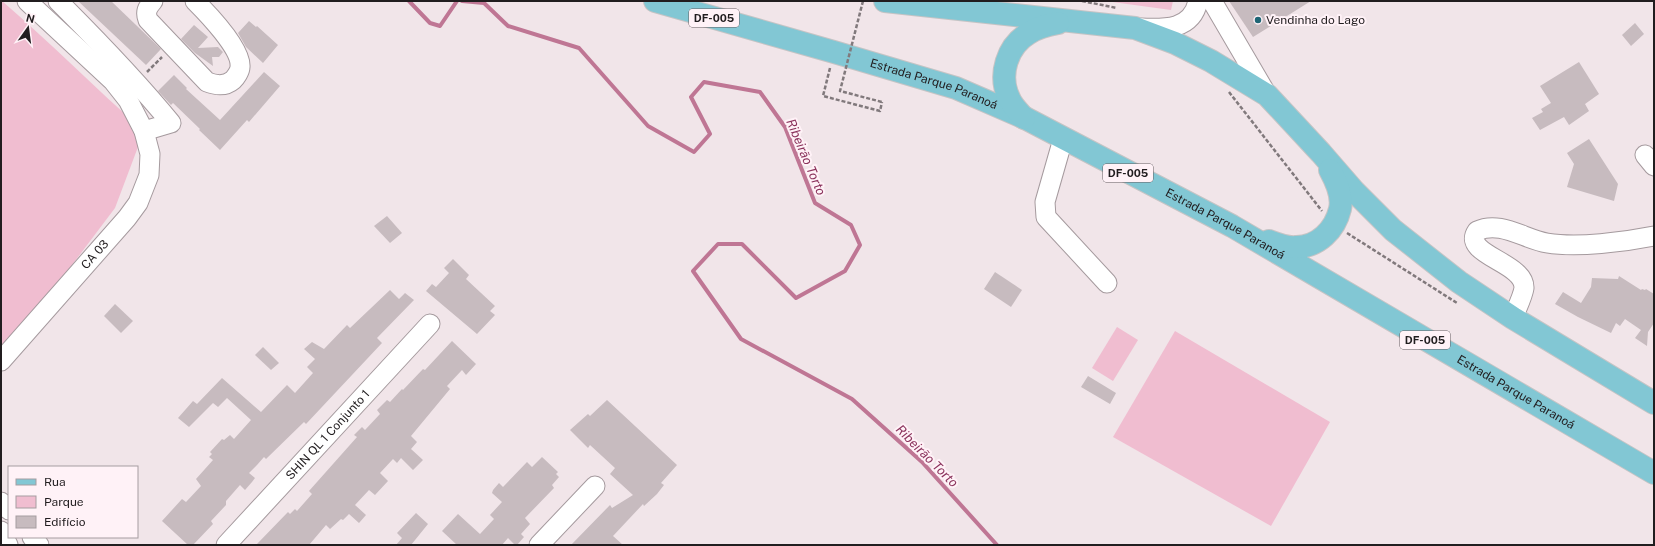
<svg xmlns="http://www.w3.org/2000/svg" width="1655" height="546" font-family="'Public Sans',sans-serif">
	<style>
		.green { fill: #f0bdd0 }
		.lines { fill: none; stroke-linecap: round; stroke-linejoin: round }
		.stream { stroke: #bf7694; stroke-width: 4 }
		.building { fill: #c7bbbf }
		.minor-casing { stroke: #a59a9e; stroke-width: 21 }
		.major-casing { stroke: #c5c4c5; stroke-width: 24 }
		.path { stroke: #81797c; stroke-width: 2.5; stroke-dasharray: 4 2; stroke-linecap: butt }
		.minor { stroke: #fff; stroke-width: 19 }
		.major { stroke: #82c7d4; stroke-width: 22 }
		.path-bridge { stroke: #81797c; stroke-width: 2.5; stroke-dasharray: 4 2; stroke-linecap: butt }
		.poi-dot { fill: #1f6675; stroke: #fff2f7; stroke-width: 1.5 }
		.labels { text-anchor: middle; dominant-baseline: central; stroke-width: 4; stroke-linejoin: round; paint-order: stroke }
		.shield { fill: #fff2f7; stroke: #645d60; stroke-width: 1 }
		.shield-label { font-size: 11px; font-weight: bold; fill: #211d1f }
		.poi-label { font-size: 12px; fill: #211d1f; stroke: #fff2f7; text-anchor: start }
		.street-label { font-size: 12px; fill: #211d1f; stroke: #fff2f7 }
		.water-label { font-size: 13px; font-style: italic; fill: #8a315b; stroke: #fff2f7 }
	</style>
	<rect width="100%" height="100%" fill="#f1e5e9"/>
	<g class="green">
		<path d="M2 1C51 43 96 89 144 131L115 208 1 359Z"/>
		<polygon points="1105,1 1173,1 1171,10"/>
		<polygon points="1117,327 1138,340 1113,381 1092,368"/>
		<polygon points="1175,331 1330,422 1271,526 1113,437"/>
	</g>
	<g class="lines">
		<g class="stream">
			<polyline points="409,1 430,23 440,26 457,1"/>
			<polyline points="462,1 484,3 508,26 579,48 648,126 694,152 710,134 691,97 704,82 760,92 785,127 815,203 851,225 860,245 845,271 796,298 742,244 718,244 693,271 741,339 852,399 922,462 997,545"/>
		</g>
	</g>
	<g class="building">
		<polygon points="78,1 111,1 161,49 146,65"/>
		<polygon points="1229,1 1311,1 1253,37"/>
		<polygon points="249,21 256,27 257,26 278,45 263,63 246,47 238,33"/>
		<polygon points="1635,23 1644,34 1631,46 1622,35"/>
		<polygon points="194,25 208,37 198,48 218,47 223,52 219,57 212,57 213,66 195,53 181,39"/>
		<polygon points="1579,62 1599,94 1585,104 1589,111 1569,125 1564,117 1540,130 1532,118 1543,112 1541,109 1551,103 1540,86"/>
		<polygon points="264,72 280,86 249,122 247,120 220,150 199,130 200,129 173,103 171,105 158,91 174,75 187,88 186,89 220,120"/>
		<polygon points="1589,139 1618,184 1614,201 1567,187 1574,164 1567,153"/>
		<polygon points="387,216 402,233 390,243 374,226"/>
		<polygon points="453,259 469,275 466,279 495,306 490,311 495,315 477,334 426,291 432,284 436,287 449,273 444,268"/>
		<polygon points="995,272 1022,290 1011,307 984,289"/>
		<polygon points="1619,276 1641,290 1642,289 1645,290 1646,289 1654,294 1654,323 1648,332 1647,346 1635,338 1641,330 1625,319 1620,326 1616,323 1611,333 1578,317 1555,304 1563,292 1581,303 1591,287 1592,278 1618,279"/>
		<polygon points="390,290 399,299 405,293 414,300 377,338 382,343 306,424 304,422 266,459 264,457 257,465 249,473 255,478 252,482 245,490 240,485 226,501 226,505 211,521 213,524 193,545 188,545 162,521 182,499 186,502 201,486 196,479 213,460 209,457 212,454 210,452 222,439 224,440 230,435 234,439 251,420 227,398 218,407 213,403 189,427 178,418 193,401 197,404 222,378 261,412 287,385 295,393 313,373 307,367 315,359 304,349 312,342 324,349 347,325 350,328"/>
		<polygon points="115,304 133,321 121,333 104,316"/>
		<polygon points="452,341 476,364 466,375 462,370 447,386 450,389 411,436 417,442 411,449 423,460 413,470 401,458 397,463 393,459 380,473 388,481 375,495 369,490 355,505 366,515 359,523 349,514 343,520 341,519 330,529 326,525 309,545 256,545 288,512 290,514 295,509 297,511 312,494 309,491 357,437 354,435 362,427 365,430 380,414 377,410 387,400 390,402 402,389 403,390 423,369 425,370"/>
		<polygon points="263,347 279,363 271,370 255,355"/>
		<polygon points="1088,376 1116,393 1110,404 1081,387"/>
		<polygon points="607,400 677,465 661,483 664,485 657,494 644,506 643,504 613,536 623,545 571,545 610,505 612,508 633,495 610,474 615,468 590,445 588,448 570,430 588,414 590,416"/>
		<polygon points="542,457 558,472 556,474 559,477 552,485 554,488 525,518 530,524 521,534 524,537 517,545 515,545 508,538 502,545 457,545 442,531 458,514 480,534 494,519 490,515 502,502 492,493 493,490 499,483 503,487 527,462 532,467"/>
		<polygon points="416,513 428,524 411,545 396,545 402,538 397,533"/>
	</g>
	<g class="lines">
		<defs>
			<g id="minor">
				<path d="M58 1C98 41 136 80 171 123L144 131"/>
				<path d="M153 1C147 8 145 12 148 20L207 82C215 85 225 87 233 80 236 77 240 71 240 67 242 49 207 13 195 1"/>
				<polyline points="1212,1 1267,95"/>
				<path d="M1141 28C1165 29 1192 30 1198 1"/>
				<polyline points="1063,139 1045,202 1046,217 1107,283"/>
				<polyline points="1645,155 1654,166"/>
				<path d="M1513 318C1516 310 1523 296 1524 288 1525 262 1461 255 1477 231 1500 220 1524 239 1547 243 1578 248 1624 242 1654 236"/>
				<path id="s1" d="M1 361 127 218 138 203 149 175 150 154 144 131 128 100 113 81 27 1"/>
				<polyline points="1,502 9,510"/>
				<polyline points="1,531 8,545"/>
				<polyline points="32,537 39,545"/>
				<path id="s2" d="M226 545 430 324"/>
				<polyline points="539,545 595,486"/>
			</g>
			<g id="major">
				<path id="s3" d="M655 1 834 52 956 88 1025 118 1232 226 1654 473"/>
				<polyline points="885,1 1135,28 1175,43 1211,61 1267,95 1321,153 1354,191 1393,230 1459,282 1513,318 1654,403"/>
				<path d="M1024 118C1019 112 1012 106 1009 98 998 75 1007 46 1029 33 1038 27 1048 25 1058 23"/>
				<path d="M1269 241C1277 244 1287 248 1296 247 1318 247 1335 230 1340 209 1343 196 1336 181 1330 170"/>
			</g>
		</defs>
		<use href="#minor" class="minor-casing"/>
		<use href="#major" class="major-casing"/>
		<g class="path">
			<polyline points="1082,1 1117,8"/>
			<polyline points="830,68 823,96 880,111 882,102"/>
			<polyline points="147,72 162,57"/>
			<polyline points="1229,92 1322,211"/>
			<polyline points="1347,233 1457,303"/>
		</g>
		<use href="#minor" class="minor"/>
		<use href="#major" class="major"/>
		<polyline class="path-bridge" points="863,1 840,91 882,102"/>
	</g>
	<circle class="poi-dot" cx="1258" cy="20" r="4"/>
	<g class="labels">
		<g class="shield">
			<rect x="689" y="9" width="50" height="18" rx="3"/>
			<rect x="1103" y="164" width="50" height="18" rx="3"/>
			<rect x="1400" y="331" width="50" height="18" rx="3"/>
		</g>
		<g class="shield-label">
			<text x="714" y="18">DF-005</text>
			<text x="1128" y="173">DF-005</text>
			<text x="1425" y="340">DF-005</text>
		</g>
		<g class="poi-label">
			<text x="1266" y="20">Vendinha do Lago</text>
		</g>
		<g class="street-label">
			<text stroke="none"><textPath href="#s3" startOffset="291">Estrada Parque Paranoá</textPath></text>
			<text stroke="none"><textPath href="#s3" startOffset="615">Estrada Parque Paranoá</textPath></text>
			<text stroke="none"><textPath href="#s1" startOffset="142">CA 03</textPath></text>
			<text stroke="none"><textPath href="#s3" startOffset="951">Estrada Parque Paranoá</textPath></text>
			<text stroke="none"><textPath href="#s2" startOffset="150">SHIN QL 1 Conjunto 1</textPath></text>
		</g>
		<g class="water-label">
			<text transform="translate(806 157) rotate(67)">Ribeirão Torto</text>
			<text transform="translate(927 456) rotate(45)">Ribeirão Torto</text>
		</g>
	</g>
	<rect width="1655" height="546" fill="none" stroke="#211d1f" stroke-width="4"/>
	<rect x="8" y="466" width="130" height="72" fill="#fff2f7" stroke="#a69da1"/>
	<rect x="16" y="479" width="20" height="6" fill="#82c7d4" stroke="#a69da1"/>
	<text x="44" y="486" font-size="12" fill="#211d1f">Rua</text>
	<rect x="16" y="496" width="20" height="12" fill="#f0bdd0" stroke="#a69da1"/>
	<text x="44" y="506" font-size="12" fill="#211d1f">Parque</text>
	<rect x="16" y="516" width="20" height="12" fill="#c7bbbf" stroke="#a69da1"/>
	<text x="44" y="526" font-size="12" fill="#211d1f">Edifício</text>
	<g transform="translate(28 28) rotate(14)" stroke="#fff2f7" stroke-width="3" paint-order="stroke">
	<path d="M0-3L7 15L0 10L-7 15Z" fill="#211d1f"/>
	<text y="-6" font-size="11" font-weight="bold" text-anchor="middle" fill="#211d1f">N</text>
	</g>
</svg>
